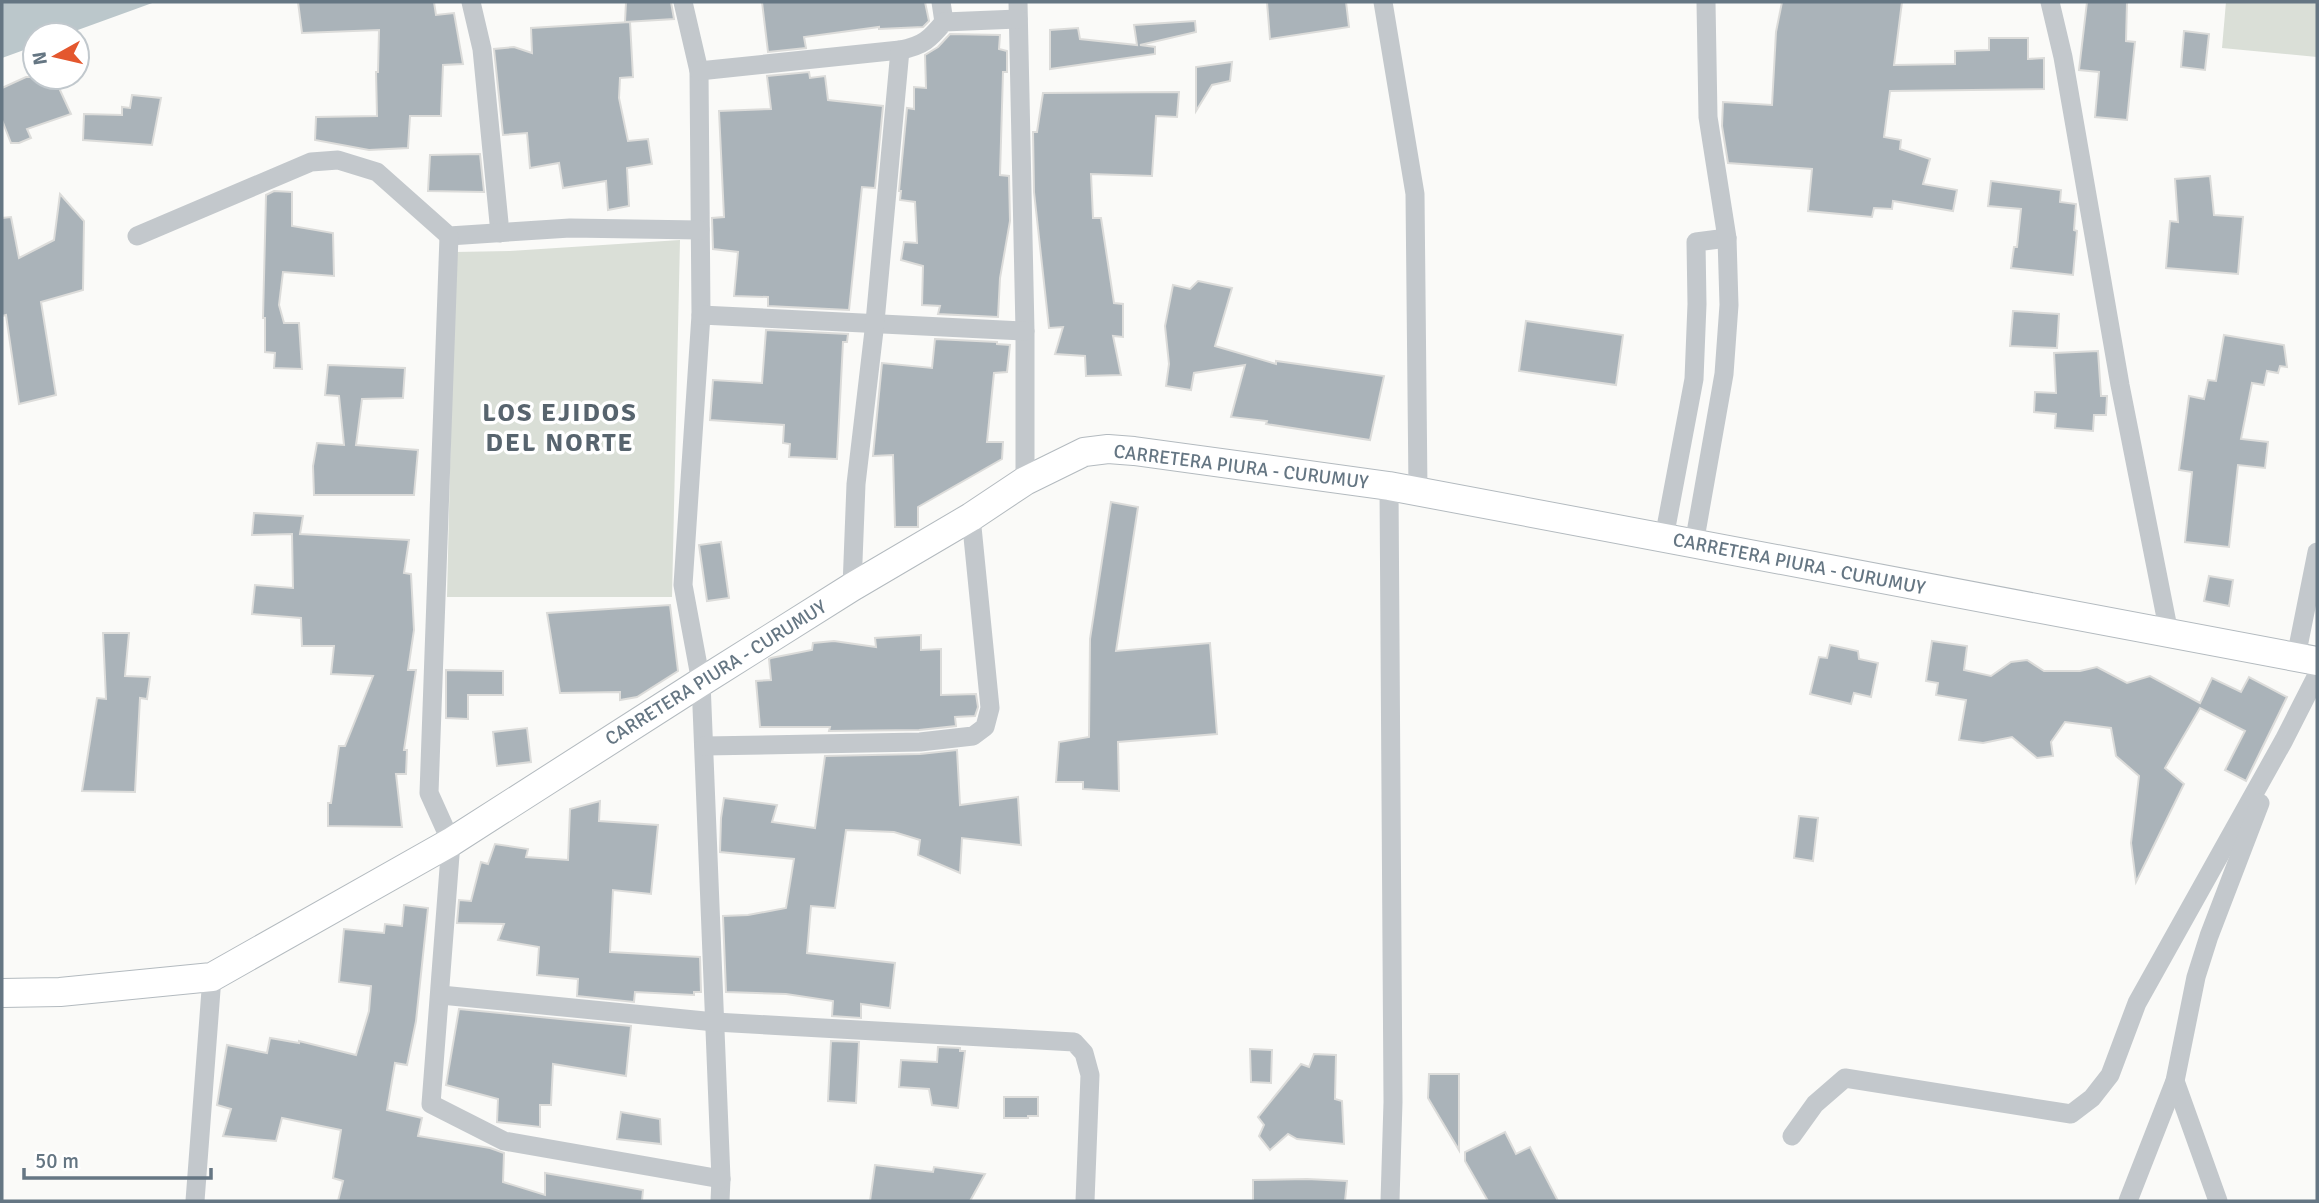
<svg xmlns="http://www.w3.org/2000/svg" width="2319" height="1203" font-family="Signika,sans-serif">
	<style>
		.green { fill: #dadfd7 }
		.water { fill: #bbc7cb }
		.building { fill: #aab3b9; stroke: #dcdcda; stroke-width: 2 }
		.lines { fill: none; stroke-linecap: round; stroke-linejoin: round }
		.secondary-casing { stroke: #b3babf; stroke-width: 30 }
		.street { stroke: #c3c8cc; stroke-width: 19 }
		.secondary { stroke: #fff; stroke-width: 28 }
		.labels { text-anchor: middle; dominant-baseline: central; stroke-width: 7; stroke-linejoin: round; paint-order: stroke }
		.street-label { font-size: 19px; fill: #657683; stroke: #fff }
		.district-label { font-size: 26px; font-weight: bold; letter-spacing: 2px; fill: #57646e; stroke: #fff }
	</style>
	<rect width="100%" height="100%" fill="#fafaf8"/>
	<g class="green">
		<polygon points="2226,2 2317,2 2317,57 2222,48"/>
		<polygon points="680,240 672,597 447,597 455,252 510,251"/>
	</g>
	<polygon class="water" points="2,2 155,2 64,35 35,35 35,46 2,58"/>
	<g class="building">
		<polygon points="298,2 434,2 436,15 454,13 463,64 443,65 441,116 410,116 408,148 369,150 315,140 316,117 377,116 376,72 378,72 379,30 302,33"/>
		<polygon points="626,2 671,2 674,19 625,22"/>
		<polygon points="762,2 925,2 929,21 923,27 879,29 879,27 804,37 806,48 768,52"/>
		<polygon points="1267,2 1346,2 1349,27 1270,39"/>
		<polygon points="1782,2 1902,2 1894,65 1955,64 1955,51 1989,50 1989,38 2028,38 2028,59 2044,58 2044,89 1890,91 1884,137 1901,140 1900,149 1930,159 1923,184 1957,190 1953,211 1893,201 1892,209 1874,208 1872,217 1808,211 1812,169 1728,163 1722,126 1723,102 1772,105 1776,32"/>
		<polygon points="2087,2 2127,2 2126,41 2135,42 2127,120 2095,117 2099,72 2079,70"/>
		<polygon points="1195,21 1196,32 1140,45 1155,47 1155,54 1050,69 1050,30 1078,28 1080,39 1137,45 1134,25"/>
		<polygon points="630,22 633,77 620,78 619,98 628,141 648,139 652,164 627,168 629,206 608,210 606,181 563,188 559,163 530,168 527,133 503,135 494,49 514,47 532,53 531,28"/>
		<polygon points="2184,31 2209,34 2205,70 2181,67"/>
		<polygon points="950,34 1000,35 999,49 1007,51 1007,72 1003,72 1000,175 1009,176 1010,221 1000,278 998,317 938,314 940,306 922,305 923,266 901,260 904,242 917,243 915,202 900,200 901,191 899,191 907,108 914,109 914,87 926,88 925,55 938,47"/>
		<polygon points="1232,62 1230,81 1212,85 1196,111 1196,67"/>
		<polygon points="809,72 810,78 825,76 828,100 883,106 875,188 862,187 849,310 768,306 768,297 734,296 738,252 713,249 712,218 724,217 719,111 771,109 767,76"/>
		<polygon points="26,77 54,77 71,114 27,129 31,138 19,143 11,143 2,120 2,88"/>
		<polygon points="1179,92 1177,117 1156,116 1152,176 1091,174 1093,218 1101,218 1114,303 1123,304 1123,337 1113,336 1121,375 1086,376 1085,356 1055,354 1063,327 1049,328 1034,192 1033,132 1037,132 1043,93"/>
		<polygon points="132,95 161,98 152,145 83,140 84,114 122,115 122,107 130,108"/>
		<polygon points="480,154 484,192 428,191 430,155"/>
		<polygon points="2210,176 2214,215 2243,217 2238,274 2166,268 2170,221 2178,222 2175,179"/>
		<polygon points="1991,181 2061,190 2060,202 2076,204 2074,230 2077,231 2073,275 2011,268 2014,247 2017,247 2021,209 1988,206"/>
		<polygon points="274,191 292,192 292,226 333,233 334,276 283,272 279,305 284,323 299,323 302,369 274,368 275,353 265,352 265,318 263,318 266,195"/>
		<polygon points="60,194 84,221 83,290 41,302 56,395 19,404 6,315 2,316 2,218 11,217 19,258 54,240"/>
		<polygon points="1198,281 1232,288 1215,346 1276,364 1276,361 1384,376 1370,440 1266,424 1267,421 1231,417 1245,365 1194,373 1191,390 1166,386 1169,364 1165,326 1173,285 1190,289"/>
		<polygon points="2013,311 2059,314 2057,348 2010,346"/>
		<polygon points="1526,321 1623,335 1616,385 1519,371"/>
		<polygon points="766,330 848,334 847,342 843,342 837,459 789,457 790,444 783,443 784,425 710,420 713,380 762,383"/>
		<polygon points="2224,335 2284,345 2287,367 2280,366 2278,373 2267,371 2264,385 2252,383 2241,439 2268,442 2265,468 2238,465 2229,547 2185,542 2192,472 2179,470 2189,396 2204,399 2208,380 2216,381"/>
		<polygon points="935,339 997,342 997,344 1010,345 1007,372 994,373 987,442 1003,442 1002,459 918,507 918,527 895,527 893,455 873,456 882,363 932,368"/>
		<polygon points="2098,351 2101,396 2107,396 2106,415 2094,415 2093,431 2055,428 2056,414 2034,412 2035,392 2056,393 2054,353"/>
		<polygon points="328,365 405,368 403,398 362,399 356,445 418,450 414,495 314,495 313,466 317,443 344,445 339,396 325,395"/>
		<polygon points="1111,502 1138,507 1116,651 1210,643 1217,734 1118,742 1119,791 1083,789 1083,782 1056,782 1059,742 1089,737 1090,639"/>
		<polygon points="254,513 303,516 300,534 409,540 404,573 411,574 414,630 408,670 416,670 404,750 407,750 406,774 396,774 402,827 328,826 328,803 331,803 339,746 345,746 373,676 331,674 334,646 302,646 301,618 252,614 255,585 293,588 292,534 252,535"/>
		<polygon points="721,542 729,598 707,601 699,545"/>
		<polygon points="2209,576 2233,580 2229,606 2204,601"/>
		<polygon points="670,605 678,671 637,697 620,700 620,692 560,693 547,613"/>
		<polygon points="103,633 129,633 125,676 150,677 147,699 140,698 135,792 82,791 97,698 106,699"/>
		<polygon points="921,635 921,650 941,649 941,695 976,694 978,707 975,716 955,717 956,726 919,730 829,731 830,727 760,727 756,681 771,680 769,659 771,658 812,650 813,643 834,641 876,647 875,638"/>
		<polygon points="1932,641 1967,646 1964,670 1991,676 2011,662 2027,660 2044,671 2080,671 2097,667 2127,683 2150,676 2200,703 2212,678 2241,692 2249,677 2287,697 2246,781 2225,770 2245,731 2200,708 2165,768 2184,784 2136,882 2131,843 2139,776 2116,756 2111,728 2065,722 2051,742 2053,756 2037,758 2012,737 1983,743 1959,740 1966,700 1936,695 1938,683 1926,681"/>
		<polygon points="1830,645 1858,651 1859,659 1878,663 1871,697 1854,693 1851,704 1810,694 1819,657 1827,658"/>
		<polygon points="446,670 503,671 503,695 468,695 468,719 446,718"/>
		<polygon points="527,728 531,762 497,766 493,732"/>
		<polygon points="957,750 960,805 1018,797 1021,845 962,838 960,873 918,855 920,840 894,832 846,830 835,908 811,906 807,953 895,963 890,1008 861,1004 861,1018 832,1016 833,1001 786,994 726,992 723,916 748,915 786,908 794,859 720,852 721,818 724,798 777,805 772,822 815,828 825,756 920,754"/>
		<polygon points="600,801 599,821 658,825 651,894 613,890 610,952 700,957 701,992 694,992 694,995 635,992 634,1002 577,996 578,979 537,975 539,947 498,940 504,924 457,923 459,900 471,901 481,862 488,864 495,844 528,849 526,857 568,860 570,809"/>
		<polygon points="1799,816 1818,818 1813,861 1794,858"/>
		<polygon points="404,905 428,908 416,1021 407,1065 395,1063 387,1110 422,1118 418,1136 490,1148 504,1153 503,1182 545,1195 545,1173 643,1190 642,1201 338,1201 343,1181 333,1178 341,1130 282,1118 276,1141 223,1136 231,1109 217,1105 227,1045 267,1053 270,1038 299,1043 299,1041 356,1055 369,1011 371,986 339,982 344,929 384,933 385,924 402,926"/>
		<polygon points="459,1009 631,1026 626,1076 553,1064 551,1105 540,1105 540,1127 497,1122 498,1099 446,1085"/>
		<polygon points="831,1041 859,1042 856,1103 828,1101"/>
		<polygon points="938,1047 960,1048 960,1051 965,1051 958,1108 932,1105 929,1089 899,1087 901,1060 937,1062"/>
		<polygon points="1250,1049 1272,1050 1271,1083 1251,1082"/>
		<polygon points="1314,1054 1336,1055 1335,1099 1342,1101 1344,1144 1297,1139 1288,1134 1270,1150 1259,1136 1264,1125 1258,1117 1301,1064 1309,1067"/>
		<polygon points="1429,1074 1459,1074 1459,1150 1428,1098"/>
		<polygon points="1004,1097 1038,1097 1038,1116 1028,1116 1028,1118 1004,1118"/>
		<polygon points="621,1112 660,1119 661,1144 617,1139"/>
		<polygon points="1505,1132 1516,1154 1530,1147 1558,1201 1488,1201 1465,1161 1465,1152"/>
		<polygon points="875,1165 933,1172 934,1167 985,1174 970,1201 870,1201"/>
		<polygon points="1307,1179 1347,1181 1345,1201 1253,1201 1253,1180"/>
	</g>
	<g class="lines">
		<defs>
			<polyline id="secondary" points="2,993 60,992 212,977 451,842 701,682 852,587 971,517 1025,481 1084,452 1108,449 1134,451 1389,486 2317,661"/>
		</defs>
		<use href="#secondary" class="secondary-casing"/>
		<g class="street">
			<polyline points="471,2 482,49 500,233"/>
			<polyline points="683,2 699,71 701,315 683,585 701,682 721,1179 720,1201"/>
			<polyline points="941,2 944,22"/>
			<polyline points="1018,2 1025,331 1025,481"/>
			<polyline points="1383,2 1415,194 1418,491"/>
			<polyline points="2050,2 2063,57 2120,385 2169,633"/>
			<path d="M699 71 900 50C923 46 930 39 944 22L1018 19"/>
			<polyline points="137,236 311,162 338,160 377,172 449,236 570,228 700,230"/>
			<polyline points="449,236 429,793 451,842 431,1104 504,1141 721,1179"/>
			<polyline points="701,315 1025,331"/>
			<polyline points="1389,486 1393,1102 1390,1201"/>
			<polyline points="1664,538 1694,379 1697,304 1696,242 1727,238"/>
			<polyline points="1694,544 1724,374 1729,305 1727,238 1708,117 1706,2"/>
			<polyline points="852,587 856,484 875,322 900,50"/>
			<polyline points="2296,657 2317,552"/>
			<polyline points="704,746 920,742 973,736 985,727 990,708 971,517"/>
			<polyline points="441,995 715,1022 1074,1042 1084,1053 1090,1075 1085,1201"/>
			<polyline points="2175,1081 2218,1201"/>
			<polyline points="1792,1136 1815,1104 1845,1078 2071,1114 2092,1098 2110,1075 2137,1003 2284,740 2317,675"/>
			<polyline points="195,1201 212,977"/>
			<polyline points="2128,1201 2175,1081 2196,977 2209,936 2260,803"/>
		</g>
		<use href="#secondary" class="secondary"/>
	</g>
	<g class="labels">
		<g class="street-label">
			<text transform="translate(1241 467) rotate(7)">CARRETERA PIURA - CURUMUY</text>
			<text transform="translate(1799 564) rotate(11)">CARRETERA PIURA - CURUMUY</text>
			<text transform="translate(716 673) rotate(-32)">CARRETERA PIURA - CURUMUY</text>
		</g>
		<g class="district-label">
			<text x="560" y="413">LOS EJIDOS<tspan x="560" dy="30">DEL NORTE</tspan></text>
		</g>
	</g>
	<rect width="2319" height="1203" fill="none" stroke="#657683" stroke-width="7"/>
	<g transform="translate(56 56) rotate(262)"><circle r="33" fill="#ffffff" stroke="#c1c8cd" stroke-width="2"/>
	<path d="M0-5L12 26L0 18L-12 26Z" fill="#e4572e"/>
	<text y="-10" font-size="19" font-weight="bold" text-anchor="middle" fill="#657683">N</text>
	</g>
	<path d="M24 1168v10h187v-10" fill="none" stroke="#657683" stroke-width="3.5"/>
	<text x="35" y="1168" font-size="21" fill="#657683" stroke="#ffffff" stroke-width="5" paint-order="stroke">50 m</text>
</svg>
